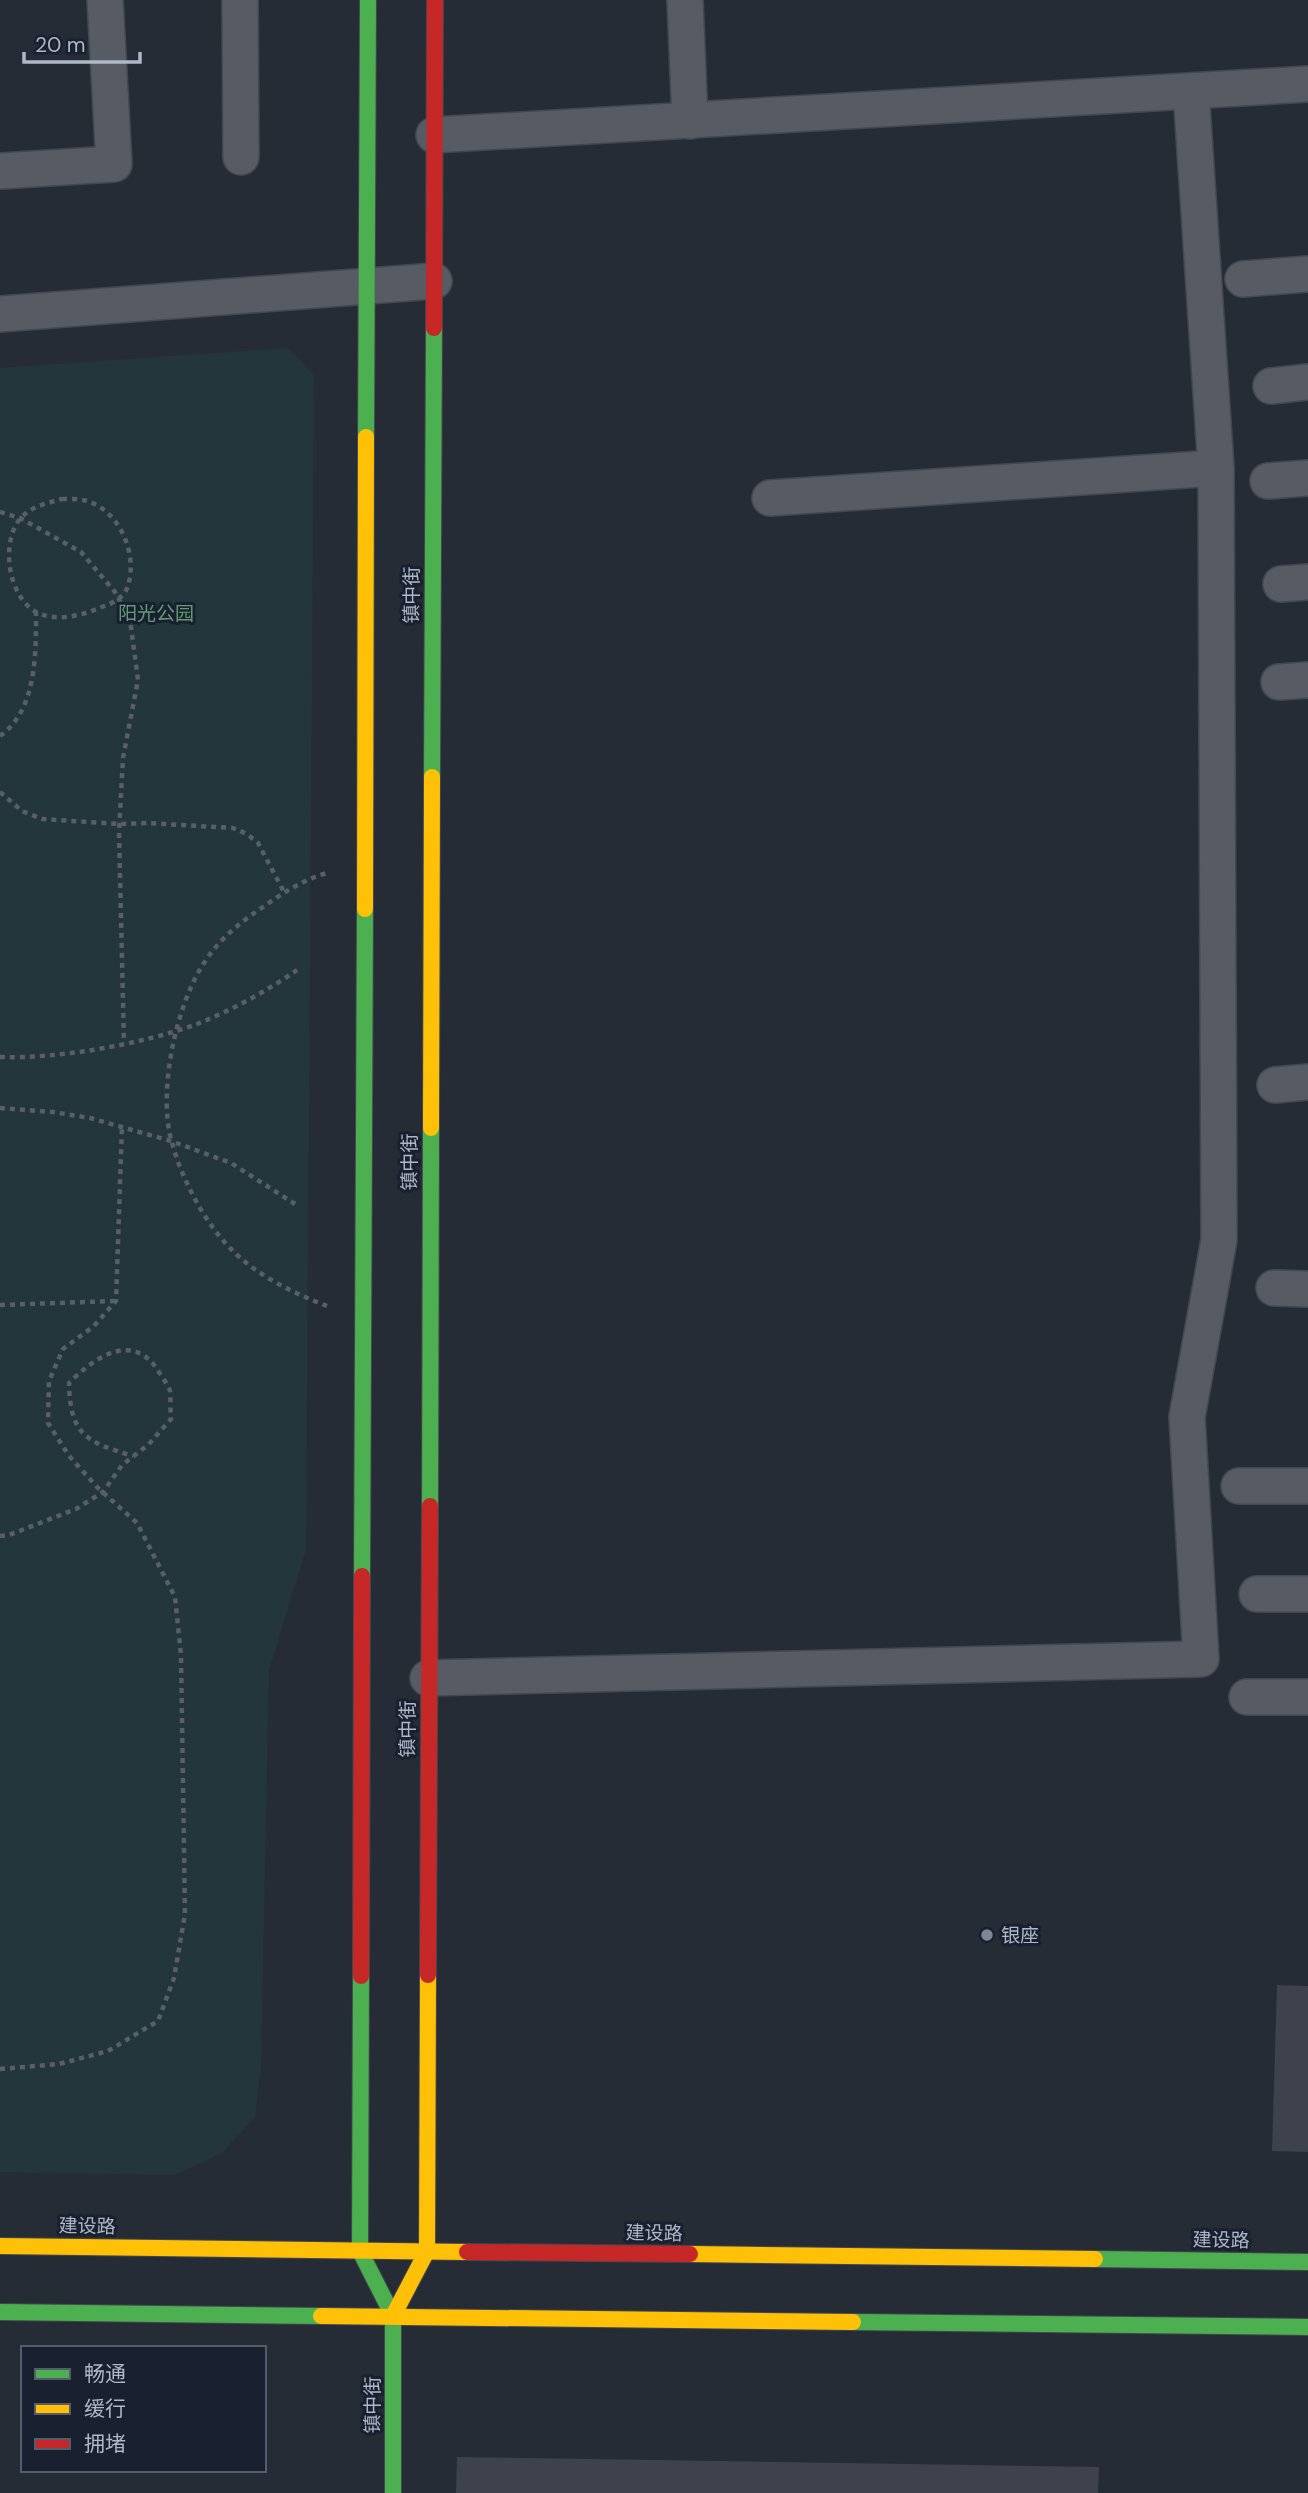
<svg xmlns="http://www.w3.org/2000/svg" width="1308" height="2493" font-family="'DM Sans','Noto Sans SC',sans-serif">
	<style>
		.green { fill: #23363c }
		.building { fill: #3e424c }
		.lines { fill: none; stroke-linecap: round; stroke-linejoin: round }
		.street-casing { stroke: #43474f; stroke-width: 38 }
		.fast-casing { stroke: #43474f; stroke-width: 18 }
		.slow-casing { stroke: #43474f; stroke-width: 18 }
		.jam-casing { stroke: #43474f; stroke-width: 18 }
		.path { stroke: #5a5f67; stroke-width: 4.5; stroke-dasharray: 5 5; stroke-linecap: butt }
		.street { stroke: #565b64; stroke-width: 35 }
		.fast { stroke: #4caf50; stroke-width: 16 }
		.slow { stroke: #ffc107; stroke-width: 16 }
		.jam { stroke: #c62828; stroke-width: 16 }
		.poi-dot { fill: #7f8695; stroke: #192130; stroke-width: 2.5 }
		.labels { text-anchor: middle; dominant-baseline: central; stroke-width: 6; stroke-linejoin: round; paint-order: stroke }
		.street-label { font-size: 19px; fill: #afb7c8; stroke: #192130 }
		.park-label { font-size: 19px; fill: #649b74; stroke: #192130 }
		.poi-label { font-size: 19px; fill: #afb7c8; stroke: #192130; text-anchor: start }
	</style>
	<rect width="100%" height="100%" fill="#262c36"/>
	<polygon class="green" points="288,348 314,375 306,1550 269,1670 261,2067 255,2117 222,2153 175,2175 0,2172 0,368"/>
	<g class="building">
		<polygon points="1277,1985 1308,1986 1308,2152 1272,2151"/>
		<polygon points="457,2457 1099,2467 1098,2493 456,2493"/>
	</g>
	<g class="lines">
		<defs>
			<g id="street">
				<polyline points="240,0 241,157"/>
				<polyline points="685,0 690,121"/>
				<polyline points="434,135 1308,84"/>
				<polyline points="0,171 114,164 105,0"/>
				<polyline points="1243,279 1308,274"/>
				<polyline points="0,314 434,281"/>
				<polyline points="1271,386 1308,382"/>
				<polyline points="1268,481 1308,478"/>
				<polyline points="770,498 1216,468"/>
				<polyline points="1281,584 1308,582"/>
				<polyline points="1279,682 1308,680"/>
				<polyline points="1275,1085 1308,1082"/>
				<polyline points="1274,1288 1308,1289"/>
				<polyline points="1239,1486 1308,1486"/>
				<polyline points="1257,1594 1308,1594"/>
				<polyline points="428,1678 1201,1659 1187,1417 1219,1240 1216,468 1191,91"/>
				<polyline points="1247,1697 1308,1697"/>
			</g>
			<g id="fast">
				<polyline points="366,437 368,0"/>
				<polyline points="432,777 434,328"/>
				<polyline points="430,1506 431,1128"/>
				<polyline points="362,1576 365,909"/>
				<polyline points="361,1976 360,2251 393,2316"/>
				<polyline points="1095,2259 1308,2262"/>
				<polyline points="0,2312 321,2316"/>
				<polyline points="393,2316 393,2493"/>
				<polyline points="853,2322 1308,2327"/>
			</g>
			<g id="slow">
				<polyline points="365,909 366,437"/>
				<polyline points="431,1128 432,777"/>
				<polyline points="0,2246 467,2252"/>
				<polyline points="690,2254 1095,2259"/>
				<polyline points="321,2316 853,2322"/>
				<polyline points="393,2316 427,2251 428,1975"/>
			</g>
			<g id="jam">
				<polyline points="434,328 435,0"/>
				<polyline points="428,1975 430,1506"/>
				<polyline points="361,1976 362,1576"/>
				<polyline points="467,2252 690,2254"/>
			</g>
		</defs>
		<use href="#street" class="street-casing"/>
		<use href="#fast" class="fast-casing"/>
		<use href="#slow" class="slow-casing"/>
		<use href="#jam" class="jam-casing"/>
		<g class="path">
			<path d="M62 499C69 499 77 499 83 500 117 507 137 550 129 582 126 598 113 603 99 608 81 616 55 622 36 612 8 596 1 545 19 520 29 507 47 503 62 499Z"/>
			<polyline points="0,512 20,518 81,552 115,592 130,620 138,680 123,758 119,832 124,1043"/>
			<path d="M0 736C37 710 36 653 36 612"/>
			<polyline points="0,792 22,811 42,819 119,824 147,823 233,828 247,834 258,843 284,892"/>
			<path d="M0 1057C59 1059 142 1044 197 1024 232 1010 267 991 297 970"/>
			<polyline points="0,1108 53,1112 90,1118 171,1141 231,1163 295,1204"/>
			<polyline points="0,1305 114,1301"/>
			<path d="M327 1306C293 1293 256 1275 231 1249 204 1222 182 1179 172 1143 157 1093 176 1005 204 963 217 942 237 925 257 911 279 896 301 880 327 873"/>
			<path d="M0 1536 9 1535 76 1509 103 1492 122 1465 148 1445 171 1419C170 1410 171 1400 170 1391 168 1385 163 1378 159 1372 133 1330 95 1357 69 1383 70 1435 86 1442 133 1456"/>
			<polyline points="0,2069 59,2064 108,2051 158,2021 174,1978 185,1914 181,1655 175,1597 137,1523 98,1488 69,1456 48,1423 49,1381 63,1349 94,1326 116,1301 122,1126"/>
		</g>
		<use href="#street" class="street"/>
		<use href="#fast" class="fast"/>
		<use href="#slow" class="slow"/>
		<use href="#jam" class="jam"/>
	</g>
	<circle class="poi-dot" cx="987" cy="1935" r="7"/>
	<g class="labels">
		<g class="street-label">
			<text transform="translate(411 595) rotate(-90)">镇中街</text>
			<text transform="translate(409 1162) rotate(-90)">镇中街</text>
			<text transform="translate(407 1729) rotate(-90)">镇中街</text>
			<text transform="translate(87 2226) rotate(1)">建设路</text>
			<text transform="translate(654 2233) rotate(1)">建设路</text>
			<text transform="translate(1221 2240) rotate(1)">建设路</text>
			<text transform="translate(372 2405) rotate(-90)">镇中街</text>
		</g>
		<g class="park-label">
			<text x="156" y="613">阳光公园</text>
		</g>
		<g class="poi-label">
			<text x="1001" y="1935">银座</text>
		</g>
	</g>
	<rect x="21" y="2346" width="245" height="126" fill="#192130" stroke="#555d6d" stroke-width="2"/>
	<rect x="35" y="2369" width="35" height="10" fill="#4caf50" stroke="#555d6d" stroke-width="2"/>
	<text x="84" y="2381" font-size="21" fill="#afb7c8">畅通</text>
	<rect x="35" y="2404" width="35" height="10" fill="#ffc107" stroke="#555d6d" stroke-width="2"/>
	<text x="84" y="2416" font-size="21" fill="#afb7c8">缓行</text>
	<rect x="35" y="2439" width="35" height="10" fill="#c62828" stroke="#555d6d" stroke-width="2"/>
	<text x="84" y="2451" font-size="21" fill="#afb7c8">拥堵</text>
	<path d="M24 52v10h116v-10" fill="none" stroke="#afb7c8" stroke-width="3.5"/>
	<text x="35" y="52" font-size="21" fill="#afb7c8" stroke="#192130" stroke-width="5" paint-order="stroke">20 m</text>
</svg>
